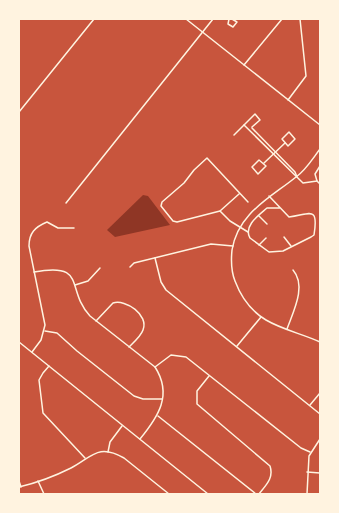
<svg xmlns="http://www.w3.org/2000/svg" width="339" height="513" font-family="Arial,sans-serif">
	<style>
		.water { fill: #8f3625 }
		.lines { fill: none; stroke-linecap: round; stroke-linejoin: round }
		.minor { stroke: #fff3e0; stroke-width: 1.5 }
		.tertiary { stroke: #fff3e0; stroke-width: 1.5 }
	</style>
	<rect width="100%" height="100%" fill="#c8553d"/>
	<polygon class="water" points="143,195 148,196 170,225 115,237 107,230"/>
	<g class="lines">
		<g class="minor">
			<polyline points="229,19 228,24 233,27 237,22 232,19"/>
			<polyline points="244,65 282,19"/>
			<polyline points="288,100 306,76 300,19"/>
			<polyline points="19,112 94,19"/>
			<polyline points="244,125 303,183 317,181"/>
			<polyline points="252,128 295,172 297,177"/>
			<polygon points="289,132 295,139 288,146 282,139"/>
			<polyline points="234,135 255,114 260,120 252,127"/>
			<polygon points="259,160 266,166 258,174 252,167"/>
			<polyline points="264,163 285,143"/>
			<polyline points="320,166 315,174 317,181 320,184"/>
			<polyline points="239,194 220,211 177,222 173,221 161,206 162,202 184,183 194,170 207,158 248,202"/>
			<path d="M269 196 289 217C309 215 319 204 314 235L311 237 283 251 269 252 250 238C243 226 259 215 267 208H280"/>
			<polyline points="66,203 213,19"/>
			<polyline points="220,211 230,221 248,232"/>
			<polyline points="259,216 267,224"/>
			<polyline points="284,237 291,246"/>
			<polyline points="259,245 266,238"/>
			<polyline points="155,258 161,282 166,290 320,414"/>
			<polyline points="130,267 134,263 211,244 233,246"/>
			<path d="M34 272C88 262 65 289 90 316L155 367C173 395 158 417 140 439"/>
			<polyline points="75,285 88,281 100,268"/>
			<path d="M96 321 113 303C126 299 149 315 143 330 141 336 134 342 129 347"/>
			<path d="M287 329C293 312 307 286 293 270"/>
			<polyline points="45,331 57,333 77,351 134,396 143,399 162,399"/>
			<polyline points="237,346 261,317"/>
			<path d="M32 352 41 340 45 325 29 246C29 233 35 227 47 222L58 228H74"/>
			<polyline points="49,366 43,373 39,380 43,413 85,458"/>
			<polyline points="155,367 171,355 186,357 301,448 310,452"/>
			<path d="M209 376 197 391V404L270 466C274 478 266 485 259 494"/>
			<polyline points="310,405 320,393"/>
			<polyline points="158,416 256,494"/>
			<polyline points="108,452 110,442 122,426"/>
			<polyline points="307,472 320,473"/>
			<polyline points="19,481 21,487"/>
			<polyline points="38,481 44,494"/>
			<path d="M19 487C36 483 55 476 71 468 92 457 98 443 124 458L169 494"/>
			<polyline points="307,494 309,456 320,439"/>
		</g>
		<g class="tertiary">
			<polyline points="186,19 320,125"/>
			<path d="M320 149C313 158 306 170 296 177 270 198 238 213 232 250 231 260 231 271 235 281 241 297 251 311 266 320 283 330 303 334 320 342"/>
			<polyline points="19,342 208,494"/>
		</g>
	</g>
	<rect width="339" height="513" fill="none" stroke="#fff3e0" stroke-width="40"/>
</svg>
